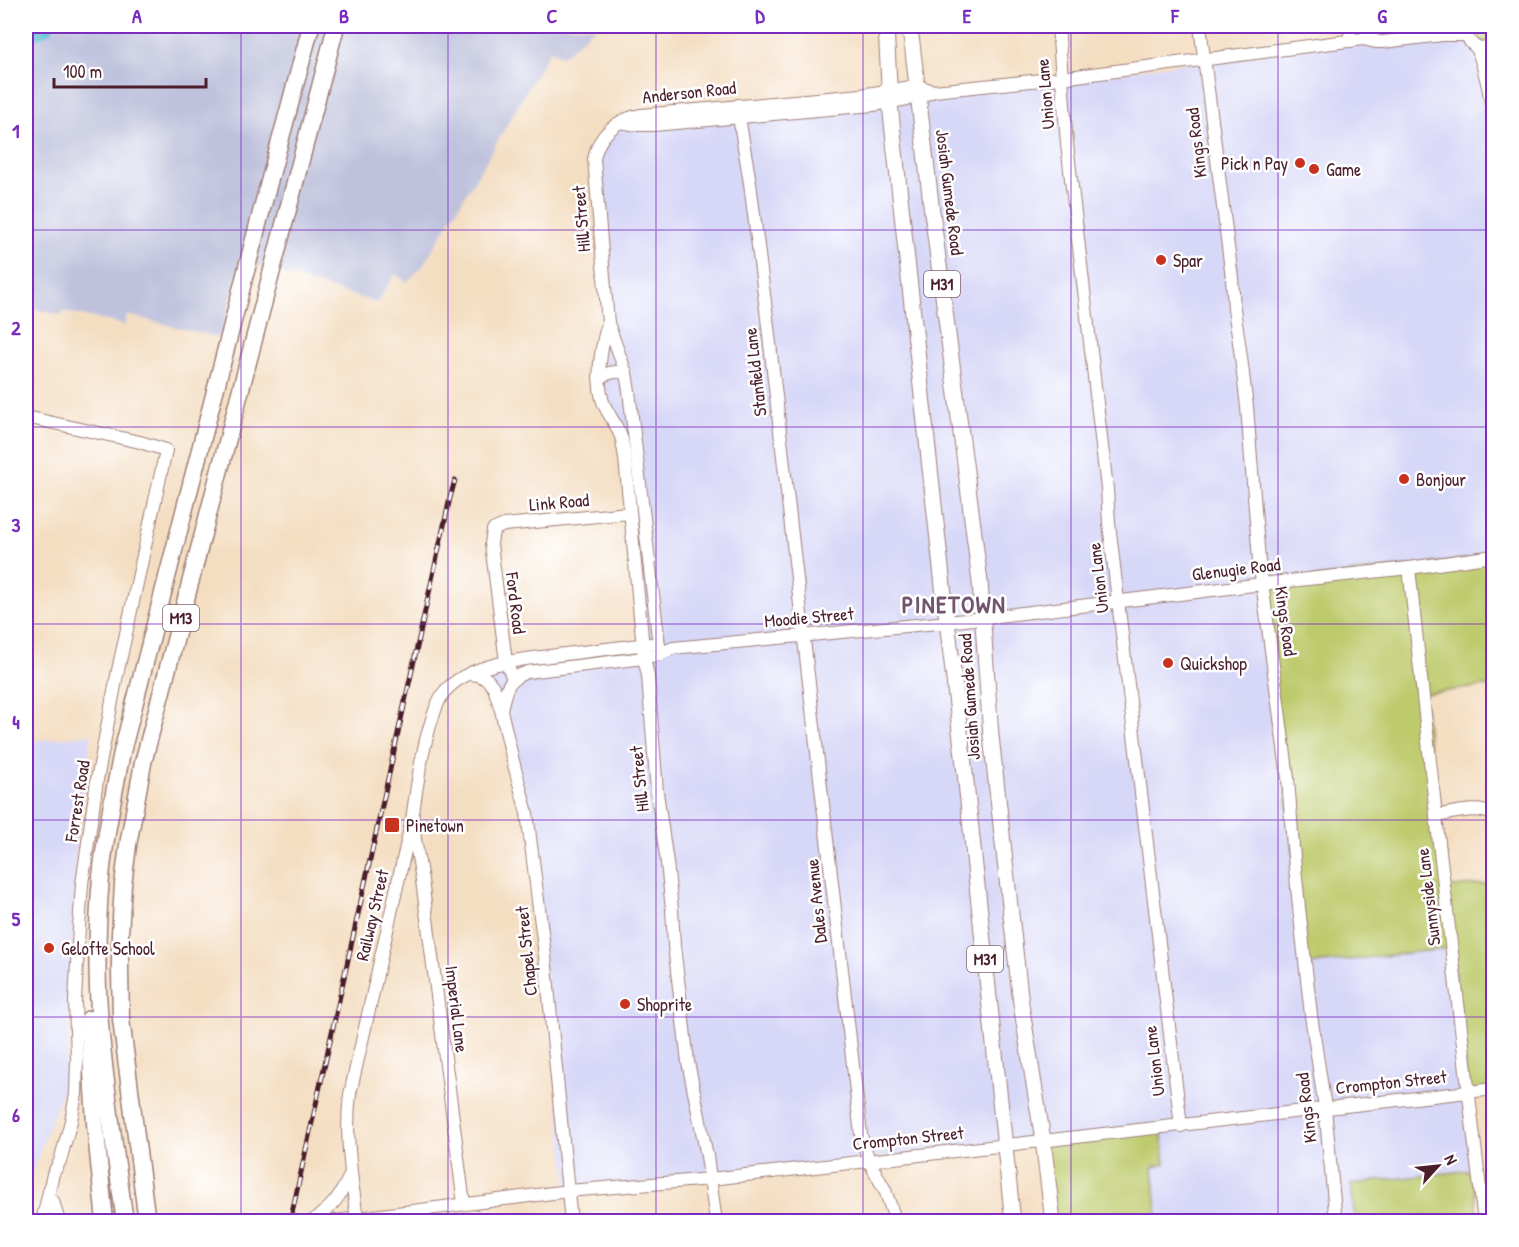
<svg xmlns="http://www.w3.org/2000/svg" width="1519" height="1247" font-family="'Patrick Hand',sans-serif">
	<style>
		.built { fill: #d7d7f8 }
		.industrial { fill: #bfc2dd }
		.green { fill: #becb6d; stroke: #84754c; stroke-width: 1.5 }
		.lines { fill: none; stroke-linecap: round; stroke-linejoin: round }
		.river { stroke: #56bdd4; stroke-width: 18 }
		.minor-casing { stroke: #9f7e76; stroke-width: 14 }
		.major-casing { stroke: #9f7e76; stroke-width: 17 }
		.highway-casing { stroke: #9f7e76; stroke-width: 19 }
		.minor { stroke: #fff; stroke-width: 12 }
		.major { stroke: #fff; stroke-width: 15 }
		.highway { stroke: #fff; stroke-width: 16 }
		.rail-casing { stroke: #4a1f2b; stroke-width: 5 }
		.rail { stroke: #fff; stroke-width: 3; stroke-dasharray: 9; stroke-linecap: butt }
		.grid { fill: none; stroke: #7b2cbf; stroke-width: 1.5; stroke-opacity: 0.55 }
		.poi-dot { fill: #c8321e; stroke: #fff; stroke-width: 2 }
		.labels { text-anchor: middle; dominant-baseline: central; stroke-width: 5; stroke-linejoin: round; paint-order: stroke }
		.shield { fill: #fff; stroke: #80626b; stroke-width: 1.5 }
		.shield-label { font-size: 16px; font-weight: bold; fill: #4a1f2b }
		.street-label { font-size: 18px; fill: #4a1f2b; stroke: #fff }
		.poi-label { font-size: 18px; fill: #4a1f2b; stroke: #fff; text-anchor: start }
		.district-label { font-size: 24px; font-weight: bold; letter-spacing: 1.5px; fill: #72546d; stroke: #fff }
		.neatline { fill: none; stroke: #7b2cbf; stroke-width: 2 }
		.grid-label { font-size: 20px; text-anchor: middle; font-weight: bold; fill: #7b2cbf }
	</style>
	<rect width="100%" height="100%" fill="#fff"/>
	<filter id="ink" filterUnits="userSpaceOnUse"><feTurbulence type="fractalNoise" baseFrequency=".0167" numOctaves="2"/><feDisplacementMap in="SourceGraphic" scale="12" xChannelSelector="R" yChannelSelector="G"/><feConvolveMatrix kernelMatrix="1 2 1 2 8 2 1 2 1" color-interpolation-filters="sRGB"/></filter>
	<filter id="wash" filterUnits="userSpaceOnUse"><feTurbulence type="fractalNoise" baseFrequency=".008" numOctaves="4" result="noise"/><feDisplacementMap in="SourceGraphic" scale="24" xChannelSelector="R" yChannelSelector="G"/><feGaussianBlur stdDeviation="1.35" result="paint"/><feColorMatrix in="noise" values="0 0 0 0 0 0 0 0 0 0 0 0 0 0 0 0 0 1.4 0 .05"/><feComposite in="paint" operator="in"/></filter>
	<g filter="url(#wash)">
		<rect width="100%" height="100%" fill="#f4dec2"/>
		<g class="built">
			<polygon points="1467,36 1474,46 1494,124 1493,556 1457,561 1307,965 1452,947 1472,1170 1351,1184 1355,1221 1158,1221 1153,1166 1161,1128 568,1191 528,813 482,668 643,644 622,440 604,402 604,342 595,159 610,129 920,98 1364,40"/>
			<polygon points="92,734 78,815 66,1080 29,1180 26,1184 26,742"/>
		</g>
		<polygon class="industrial" points="26,26 596,26 563,56 550,50 486,161 422,267 407,282 395,274 377,303 242,261 220,338 127,315 125,325 62,311 61,315 26,307"/>
		<g class="green">
			<polygon points="1468,26 1493,26 1493,124 1480,48"/>
			<polygon points="1493,556 1493,685 1423,694 1445,888 1493,883 1493,1089 1468,1092 1452,948 1306,965 1263,584"/>
			<polygon points="1161,1127 1165,1164 1153,1167 1158,1221 1054,1221 1044,1140"/>
			<polygon points="1472,1170 1478,1221 1355,1221 1351,1184"/>
		</g>
		<g class="lines">
			<polyline class="river" points="26,34 45,26"/>
		</g>
	</g>
	<g filter="url(#ink)">
		<g class="lines">
			<defs>
				<g id="minor">
					<polyline points="1058,26 1067,144 1107,489 1109,523 1118,601 1181,1126"/>
					<polyline points="1200,26 1232,278 1234,309 1240,349 1247,407 1259,560 1288,778 1293,847 1299,907 1311,1015 1325,1108 1336,1222"/>
					<polyline points="1349,26 1351,41"/>
					<path d="M1469 26C1463 43 1479 55 1494 42"/>
					<polyline points="1363,39 1374,30 1399,26"/>
					<polyline points="1492,43 1494,65"/>
					<path d="M1477 47C1485 71 1492 101 1494 126"/>
					<polyline points="738,105 739,117 750,183 767,318 861,1135 869,1161 885,1190 896,1222"/>
					<polyline points="621,122 637,125 654,125 873,105 919,97 934,91 1061,78 1363,39 1376,42 1383,42 1442,35 1467,35"/>
					<path d="M608 323C601 347 595 376 603 402 608 415 618 426 622 440 623 446 624 452 625 458L644 658 648 676 657 792 667 863 672 909 674 946 688 1062 707 1156 716 1222"/>
					<path d="M599 378C609 372 615 371 626 373"/>
					<polyline points="26,417 140,442 166,450 117,675 97,780 82,884 79,927 75,1001 77,1058 76,1094 71,1121 60,1161 53,1174 42,1222"/>
					<polyline points="1409,568 1439,843 1484,1222"/>
					<path d="M660 654 629 391 626 373 608 323 594 159C598 135 617 119 641 115L861 95 917 86 934 91"/>
					<polyline points="470,674 478,675 487,679 494,688 501,710 513,761 527,813 545,956 571,1222"/>
					<polyline points="513,679 506,662 491,544 493,530 504,525 629,513"/>
					<path d="M501 710C506 689 506 680 527 672L644 658 660 654 673 648 948 622 1262 584 1409 568 1494 556"/>
					<path d="M1436 816C1453 813 1478 805 1494 815"/>
					<polyline points="413,827 422,880 464,1204"/>
					<polyline points="53,1201 59,1222"/>
					<path d="M311 1222C332 1208 341 1196 351 1173"/>
					<polyline points="327,1222 568,1191 711,1179 1494,1089"/>
					<path d="M358 1222C355 1211 355 1200 353 1189 349 1157 346 1126 350 1094L412 820C417 784 422 749 433 716 436 707 439 698 445 691 471 662 522 660 557 655 582 652 606 649 631 646L651 644"/>
				</g>
				<g id="major">
					<polyline points="886,26 890,103 894,142 944,595 965,773 1013,1222"/>
					<polyline points="909,26 912,43 932,212 966,471 980,582 991,736 1021,1004 1043,1140 1053,1222"/>
				</g>
				<g id="highway">
					<polyline points="89,1019 95,1123 105,1222"/>
					<path d="M125 1222C116 1156 105 1089 100 1023 96 975 97 925 101 877 105 835 114 793 122 752L264 201 311 26"/>
					<polyline points="147,1222 121,1019 120,971 120,934 123,885 128,845 143,763 336,26"/>
				</g>
			</defs>
			<use href="#minor" class="minor-casing"/>
			<use href="#major" class="major-casing"/>
			<use href="#highway" class="highway-casing"/>
			<use href="#minor" class="minor"/>
			<use href="#major" class="major"/>
			<use href="#highway" class="highway"/>
			<defs>
				<polyline id="rail" points="290,1222 450,498 455,480"/>
			</defs>
			<use href="#rail" class="rail-casing"/>
			<use href="#rail" class="rail"/>
		</g>
	</g>
	<path class="grid" d="M241 26V1222M448 26V1222M656 26V1222M863 26V1222M1071 26V1222M1278 26V1222M26 230H1494M26 427H1494M26 624H1494M26 820H1494M26 1017H1494"/>
	<g class="poi-dot">
		<circle cx="1300" cy="163" r="6"/>
		<circle cx="1314" cy="169" r="6"/>
		<circle cx="1161" cy="260" r="6"/>
		<circle cx="1404" cy="479" r="6"/>
		<circle cx="1168" cy="663" r="6"/>
		<rect x="384" y="817" width="16" height="16" rx="3"/>
		<circle cx="49" cy="948" r="6"/>
		<circle cx="625" cy="1004" r="6"/>
	</g>
	<g class="labels">
		<g class="shield">
			<rect x="924" y="271" width="36" height="26" rx="4.5"/>
			<rect x="163" y="605" width="36" height="26" rx="4.5"/>
			<rect x="967" y="946" width="36" height="26" rx="4.5"/>
		</g>
		<g class="shield-label">
			<text x="942" y="284">M31</text>
			<text x="181" y="618">M13</text>
			<text x="985" y="959">M31</text>
		</g>
		<g class="street-label">
			<text transform="translate(689 92) rotate(-6)">Anderson Road</text>
			<text transform="translate(1045 94) rotate(-95)">Union Lane</text>
			<text transform="translate(1196 143) rotate(-97)">Kings Road</text>
			<text transform="translate(950 192) rotate(83)">Josiah Gumede Road</text>
			<text transform="translate(581 219) rotate(-95)">Hill Street</text>
			<text transform="translate(755 372) rotate(-97)">Stanfield Lane</text>
			<text transform="translate(559 502) rotate(-5)">Link Road</text>
			<text transform="translate(1236 569) rotate(-7)">Glenugie Road</text>
			<text transform="translate(1098 578) rotate(-97)">Union Lane</text>
			<text transform="translate(516 603) rotate(83)">Ford Road</text>
			<text transform="translate(809 617) rotate(-5)">Moodie Street</text>
			<text transform="translate(1286 621) rotate(82)">Kings Road</text>
			<text transform="translate(969 697) rotate(-94)">Josiah Gumede Road</text>
			<text transform="translate(639 779) rotate(-96)">Hill Street</text>
			<text transform="translate(77 801) rotate(-81)">Forrest Road</text>
			<text transform="translate(1428 897) rotate(-97)">Sunnyside Lane</text>
			<text transform="translate(816 901) rotate(-96)">Dales Avenue</text>
			<text transform="translate(372 915) rotate(-77)">Railway Street</text>
			<text transform="translate(526 951) rotate(-96)">Chapel Street</text>
			<text transform="translate(457 1009) rotate(83)">Imperial Lane</text>
			<text transform="translate(1154 1061) rotate(-97)">Union Lane</text>
			<text transform="translate(1391 1082) rotate(-6)">Crompton Street</text>
			<text transform="translate(1306 1108) rotate(-97)">Kings Road</text>
			<text transform="translate(908 1138) rotate(-6)">Crompton Street</text>
		</g>
		<g class="poi-label">
			<text x="1288" y="163" text-anchor="end">Pick n Pay</text>
			<text x="1326" y="169">Game</text>
			<text x="1173" y="260">Spar</text>
			<text x="1416" y="479">Bonjour</text>
			<text x="1180" y="663">Quickshop</text>
			<text x="406" y="825">Pinetown</text>
			<text x="61" y="948">Gelofte School</text>
			<text x="637" y="1004">Shoprite</text>
		</g>
		<g class="district-label">
			<text x="954" y="604">PINETOWN</text>
		</g>
	</g>
	<rect width="1519" height="1247" fill="none" stroke="#fff" stroke-width="66"/>
	<g transform="translate(1438 1166) rotate(63)" stroke="#ffffff" stroke-width="4.5" paint-order="stroke">
	<path d="M0-4.5L10 22L0 15L-10 22Z" fill="#4a1f2b"/>
	<text y="-9" font-size="16" font-weight="bold" text-anchor="middle" fill="#4a1f2b">N</text>
	</g>
	<path d="M54 78v9h152v-9" fill="none" stroke="#4a1f2b" stroke-width="3"/>
	<text x="63" y="78" font-size="18" fill="#4a1f2b" stroke="#ffffff" stroke-width="4.5" paint-order="stroke">100 m</text>
	<rect x="33" y="33" width="1453" height="1181" class="neatline"/>
	<g class="grid-label">
		<text x="137" y="23">A</text>
		<text x="344" y="23">B</text>
		<text x="552" y="23">C</text>
		<text x="760" y="23">D</text>
		<text x="967" y="23">E</text>
		<text x="1175" y="23">F</text>
		<text x="1382" y="23">G</text>
		<text x="16" y="138">1</text>
		<text x="16" y="335">2</text>
		<text x="16" y="532">3</text>
		<text x="16" y="729">4</text>
		<text x="16" y="926">5</text>
		<text x="16" y="1122">6</text>
	</g>
</svg>
